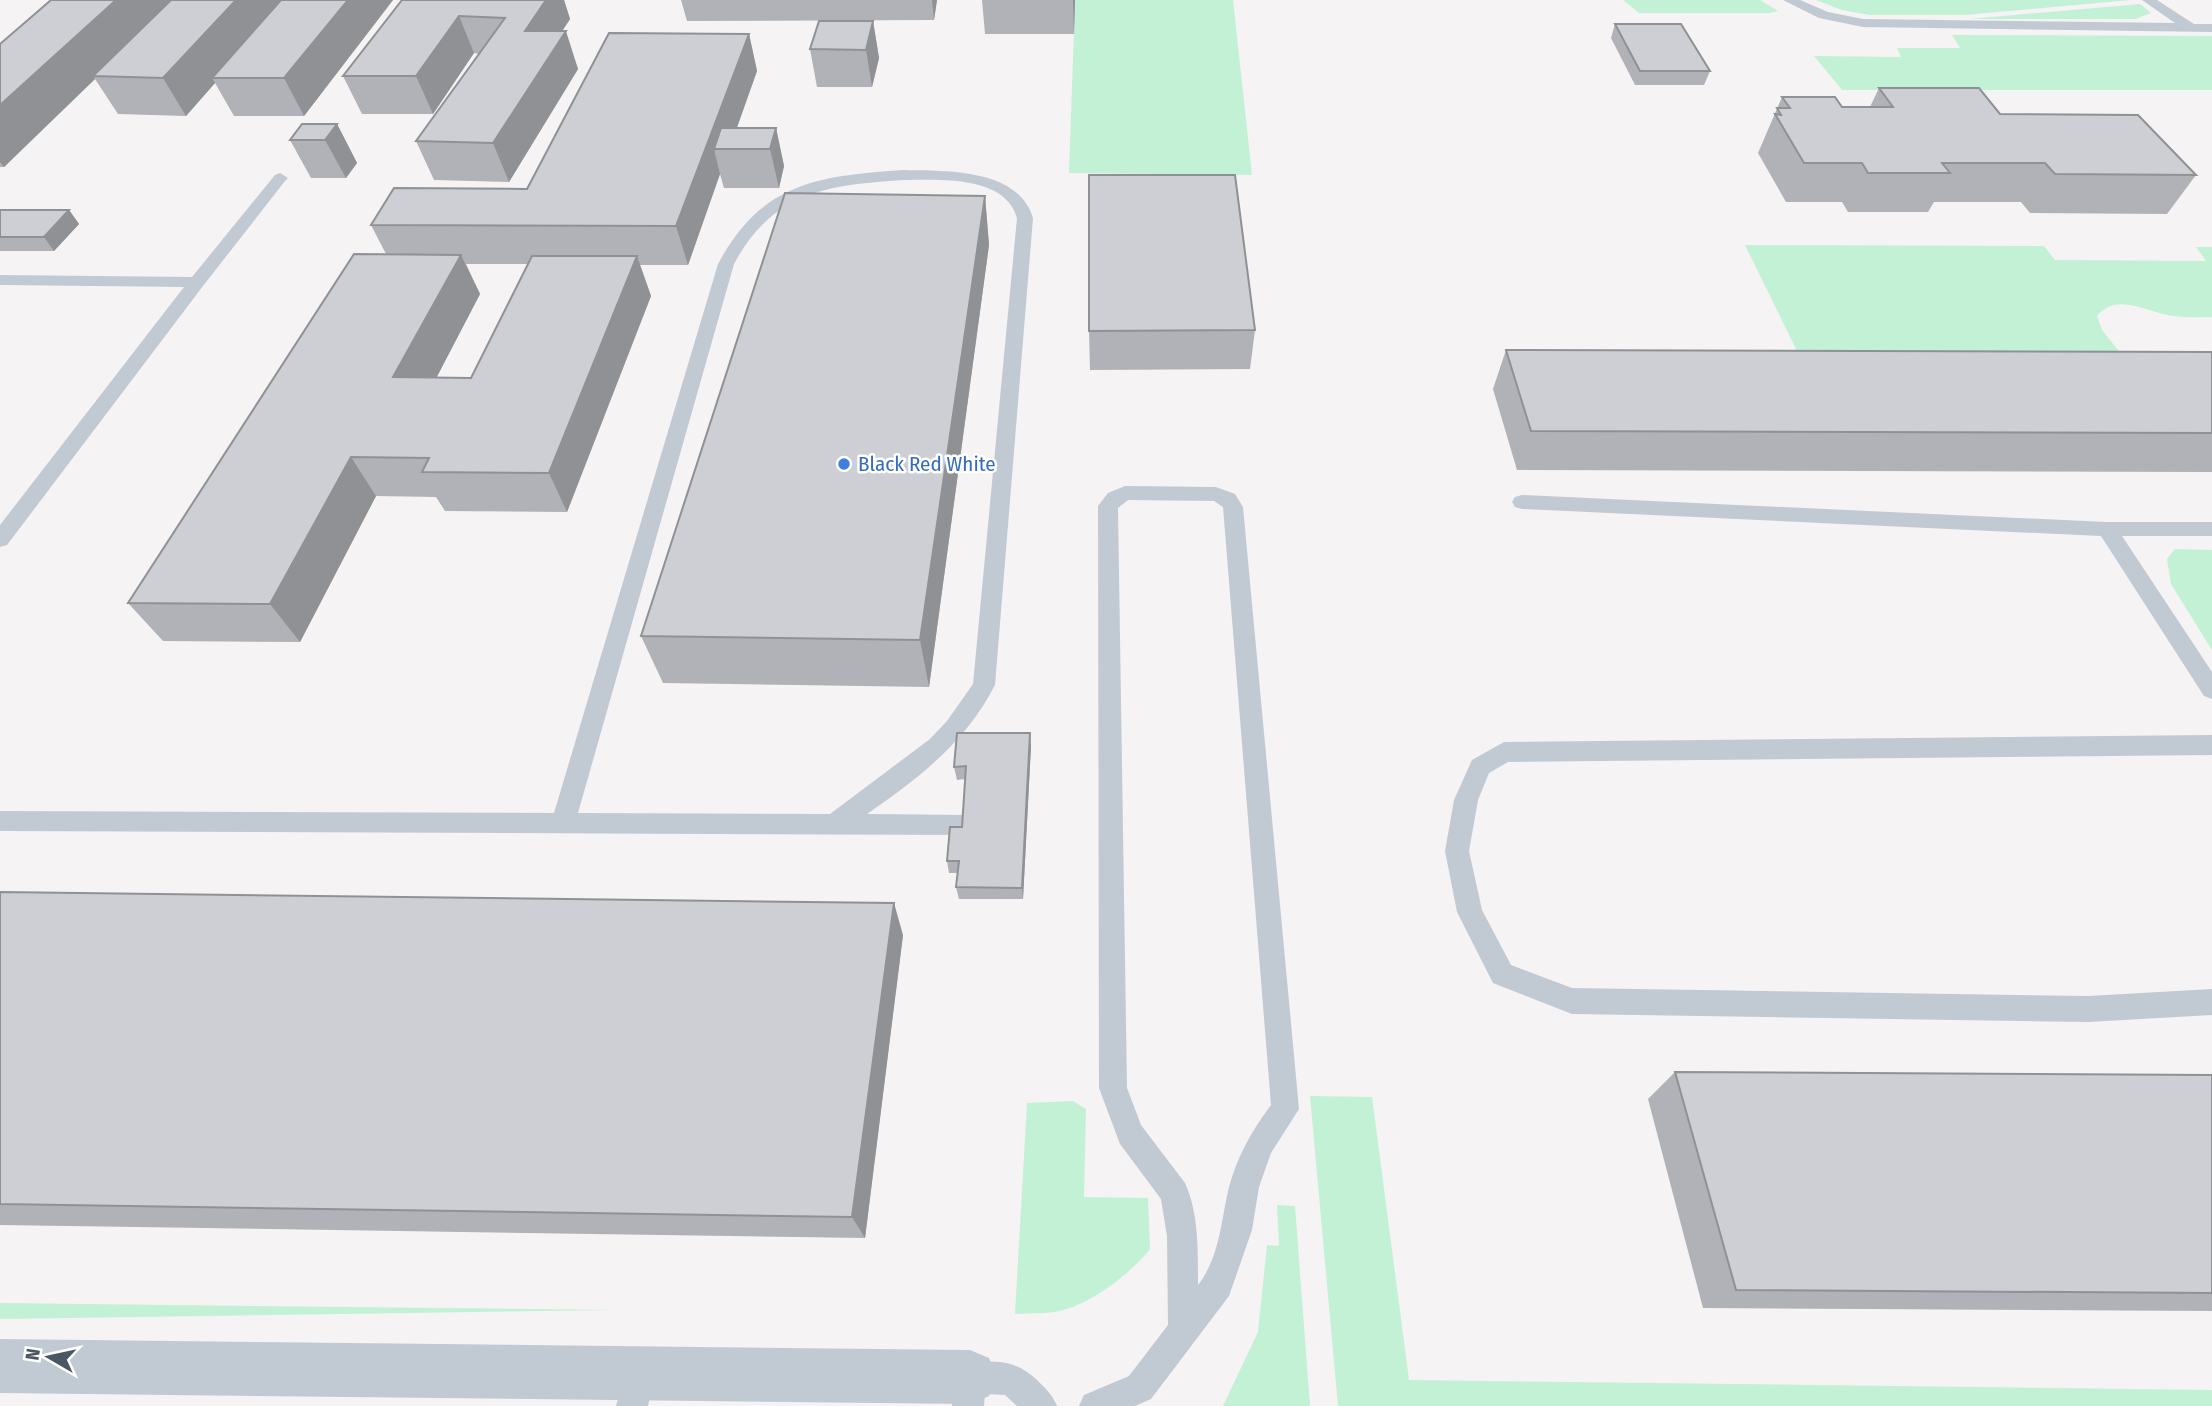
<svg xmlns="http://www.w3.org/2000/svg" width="2212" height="1406" font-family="'Fira Sans Condensed',sans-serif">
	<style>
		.green { fill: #c3f1d5 }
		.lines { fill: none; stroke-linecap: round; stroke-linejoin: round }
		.lane { fill: #c1cad2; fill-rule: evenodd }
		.street { fill: #c1cad2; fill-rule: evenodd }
		.wall { fill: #b0b2b7; fill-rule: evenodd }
		.shaded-wall { fill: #909195 }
		.building { fill: #cdcfd5; stroke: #909195; stroke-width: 2 }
		.shop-dot { fill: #3f7fe0; stroke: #fff; stroke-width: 2.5 }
		.labels { text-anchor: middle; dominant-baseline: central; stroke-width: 5; stroke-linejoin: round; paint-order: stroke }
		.shop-label { font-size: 21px; fill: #366cbe; stroke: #fff; text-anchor: start }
	</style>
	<rect width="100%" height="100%" fill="#f5f3f3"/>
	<g class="green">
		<polygon points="1075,0 1233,0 1252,175 1069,173"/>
		<polygon points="1623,0 1760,0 1778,11 1770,13 1639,13"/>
		<polygon points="1816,0 2131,0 1964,15 1870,15 1842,10"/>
		<polygon points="2140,4 2151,13 2135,19 1970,19"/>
		<polygon points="1952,35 2212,36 2212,90 1842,90 1814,56 1901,57 1897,48 1960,48"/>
		<path d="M1745 245 2044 246 2055 260 2206 261 2196 247H2212V317C2199 317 2186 318 2174 316 2148 313 2117 291 2097 316L2102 330 2122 355 1798 353Z"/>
		<polygon points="2175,549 2212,550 2212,650 2171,584 2167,559"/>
		<polygon points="1310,1096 1372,1097 1409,1380 2212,1390 2212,1406 1338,1406"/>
		<path d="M1073 1101 1086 1109 1084 1197 1148 1198 1150 1249C1129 1275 1088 1307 1054 1312 1041 1314 1028 1313 1015 1314L1027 1103Z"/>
		<polygon points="1277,1205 1295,1206 1310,1406 1223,1406 1258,1332 1267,1245 1279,1246"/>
		<polygon points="0,1303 614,1310 0,1319"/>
	</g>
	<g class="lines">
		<g class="lane">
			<polygon points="1783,0 1800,0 1828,12 1863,19 2175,23 2142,0 2157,0 2194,24 2212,24 2212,32 1863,27 1819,18"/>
			<path d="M904 170C946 171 1018 168 1033 218L995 685C966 742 919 778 867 814L968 815 977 818 980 825 977 832 968 835 0 831V811L554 813 718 264C762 182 818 176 904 170ZM904 180C939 180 1005 175 1017 218L973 684 947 721 930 739 830 814 578 813 734 264C773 191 828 185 904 180Z"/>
			<polygon points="280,173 288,178 285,181 203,286 7,545 0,547 0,525 184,287 0,285 0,275 192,277 275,175"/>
			<path d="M1125 486 1216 487 1235 494 1243 507 1299 1109 1271 1153 1259 1187 1252 1230 1229 1296 1151 1399 1135 1406H1079L1084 1395 1129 1376 1168 1325 1167 1236 1161 1199 1120 1144 1099 1088 1098 506 1108 493ZM1128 500 1214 501 1223 507 1271 1105C1252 1130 1237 1157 1229 1187 1221 1220 1220 1257 1198 1285 1198 1251 1199 1214 1185 1183L1141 1125 1127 1088 1118 508Z"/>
			<polygon points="1522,495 2107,522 2212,522 2212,536 2122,536 2212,672 2212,699 2204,696 2101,536 1522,509 1515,507 1512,502 1515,497"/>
			<polygon points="2212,735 2212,755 1508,762 1489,773 1478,800 1469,851 1482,910 1511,965 1572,988 2088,996 2212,989 2212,1015 2088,1022 1572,1014 1493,983 1457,912 1445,851 1454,800 1472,760 1504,742"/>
			<polygon points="639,1358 650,1363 655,1374 648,1406 616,1406 628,1363"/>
			<path d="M970 1361C999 1362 1014 1359 1037 1380 1046 1389 1052 1394 1057 1406H1017L1005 1395 985 1394 984 1406H952L954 1377 959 1366Z"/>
		</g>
		<polygon class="street" points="0,1339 970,1350 989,1358 997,1377 989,1396 970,1404 0,1393"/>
	</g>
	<g class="wall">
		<polygon points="51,0 393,0 304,116 234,116 215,83 186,116 118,114 95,79 4,167 0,167 0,44"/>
		<polygon points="402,0 564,0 570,19 562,31 578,69 509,182 434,180 416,141 479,54 474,53 433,114 362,114 343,76"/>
		<polygon points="681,0 937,0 934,20 687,21"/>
		<polygon points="982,0 1075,0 1074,34 985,34"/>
		<polygon points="873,21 879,58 872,87 817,87 810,49"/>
		<polygon points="1615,24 1710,71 1704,85 1635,85 1611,38"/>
		<path d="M749 34 757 71 737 128H776L784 166 779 188H724L720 174 688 265H640L651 296 567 512 445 511 436 497 376 496 300 642 163 641 128 603 386 254 371 225 527 189ZM466 264H528L471 378H436L480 294Z"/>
		<polygon points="1879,88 2000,114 2196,175 2167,214 2030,213 2021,202 1934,202 1928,212 1848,212 1842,202 1786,202 1758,153 1782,97 1842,107 1870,107"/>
		<polygon points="337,124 357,163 346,178 311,178 290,140"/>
		<polygon points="985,196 989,245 929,687 663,683 641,636"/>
		<polygon points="0,210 69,210 79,224 54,251 0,251"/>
		<polygon points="1255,330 1250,369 1090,370 1089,331"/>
		<polygon points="1506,350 2212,352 2212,472 1517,470 1493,389"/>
		<polygon points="1031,746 1023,899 959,899 956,887 958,873 949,873 947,861 962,827 965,779 957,780 954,767"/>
		<polygon points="0,892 903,935 865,1238 0,1225"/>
		<polygon points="1675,1072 2212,1075 2212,1311 1703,1308 1648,1099"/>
	</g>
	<g class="shaded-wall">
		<polygon points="116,0 176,0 93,76 95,79 4,167 0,162 0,105"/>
		<polygon points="236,0 289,0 212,78 215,83 186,116 163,78"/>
		<polygon points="348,0 393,0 304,116 284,78"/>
		<polygon points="533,0 564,0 570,19 538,68 525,31"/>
		<polygon points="932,0 937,0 934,20"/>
		<polygon points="1073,0 1075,0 1074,34"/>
		<polygon points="459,16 474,53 433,114 416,76"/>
		<polygon points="873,21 879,58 872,87 866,50"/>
		<polygon points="566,31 578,69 509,182 493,143"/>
		<polygon points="749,34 757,71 729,149 714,149 720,174 688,265 676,226"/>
		<polygon points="337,124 357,163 346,178 325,140"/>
		<polygon points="776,128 784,166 779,188 770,149"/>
		<polygon points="985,196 989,245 929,687 920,640"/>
		<polygon points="69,210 79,224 54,251 44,237"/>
		<polygon points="461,255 480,294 416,417 393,377"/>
		<polygon points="637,256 651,296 567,512 549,473"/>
		<polygon points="351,457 376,496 300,642 270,604"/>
		<polygon points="1030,733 1031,746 1023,899 1022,888"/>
		<polygon points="894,903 903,935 865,1238 852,1217"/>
	</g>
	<g class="building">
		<polygon points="51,0 116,0 0,105 0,44"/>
		<polygon points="171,0 236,0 163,78 93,76"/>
		<polygon points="281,0 348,0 284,78 212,78"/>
		<polygon points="402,0 546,0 525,31 566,31 493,143 416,141 505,18 459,16 416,76 343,76"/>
		<polygon points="819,21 873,21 866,50 810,49"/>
		<polygon points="1615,24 1681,24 1710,71 1640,71"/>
		<polygon points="609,33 749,34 676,226 371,225 394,188 527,189"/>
		<polygon points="1879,88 1979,88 2000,114 2138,115 2196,175 2055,174 2045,163 1942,163 1950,173 1868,173 1862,163 1804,163 1775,114 1781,115 1777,108 1790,108 1782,97 1835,97 1842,107 1893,107"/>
		<polygon points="302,124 337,124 325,140 290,140"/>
		<polygon points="721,128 776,128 770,149 714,149"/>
		<polygon points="1089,175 1235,175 1255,330 1089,331"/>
		<polygon points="785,193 985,196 920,640 641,636"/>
		<polygon points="0,210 69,210 44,237 0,237"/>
		<polygon points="354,254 461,255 393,377 471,378 532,256 637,256 549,473 422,472 429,458 351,457 270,604 128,603"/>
		<polygon points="1506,350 2212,352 2212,433 1531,431"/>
		<polygon points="957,733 1030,733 1022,888 956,887 959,861 947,861 950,827 962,827 966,766 954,767"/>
		<polygon points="0,892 894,903 852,1217 0,1204"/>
		<polygon points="1675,1072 2212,1075 2212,1293 1736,1290"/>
	</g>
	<circle class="shop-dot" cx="844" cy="464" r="7"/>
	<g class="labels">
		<g class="shop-label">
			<text x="858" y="464">Black Red White</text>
		</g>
	</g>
	<g transform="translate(49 1357) rotate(279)" stroke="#ffffff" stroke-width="5" paint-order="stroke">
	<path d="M0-5L12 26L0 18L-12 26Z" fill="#4a5661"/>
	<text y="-10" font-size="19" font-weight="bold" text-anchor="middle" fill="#4a5661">N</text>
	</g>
</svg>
